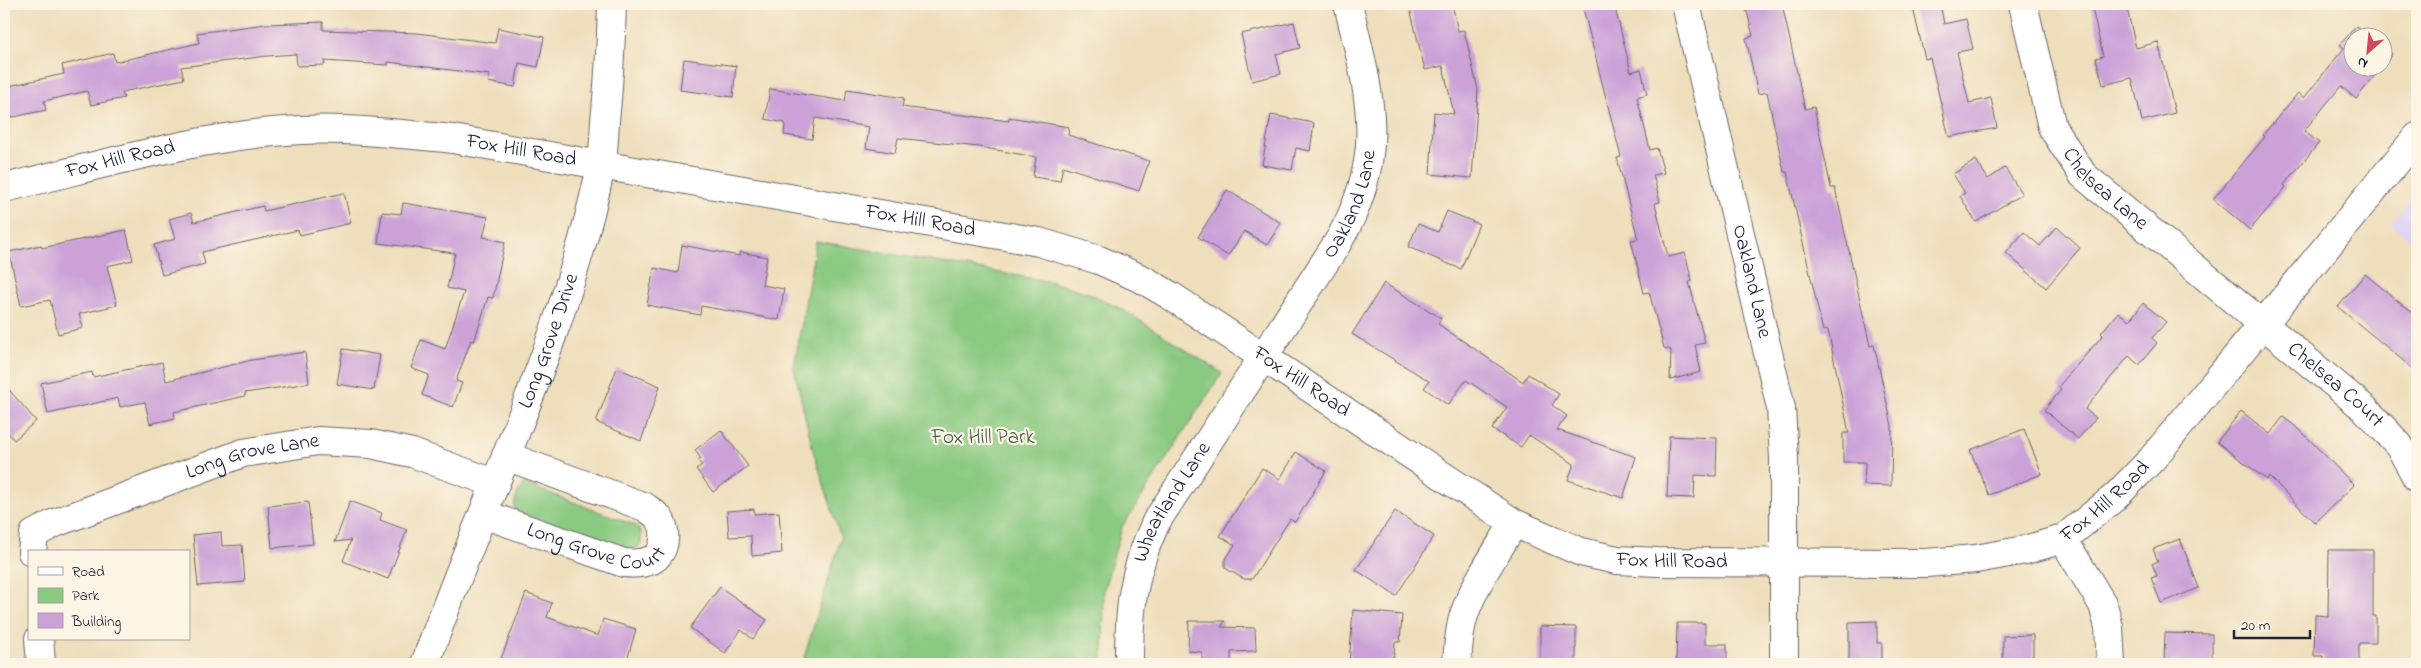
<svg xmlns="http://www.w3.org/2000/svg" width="2421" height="668" font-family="'Indie Flower',sans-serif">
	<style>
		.built { fill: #ded5f5 }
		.green { fill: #89c980; stroke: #56765e }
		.building { fill: #cba1d8 }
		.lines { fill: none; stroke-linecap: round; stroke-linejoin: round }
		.street-casing { stroke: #696468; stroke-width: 30 }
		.street { stroke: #fff; stroke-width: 28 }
		.labels { text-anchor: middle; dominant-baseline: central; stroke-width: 4.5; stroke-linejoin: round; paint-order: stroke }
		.street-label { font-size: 21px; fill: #22223b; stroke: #fcf5e5 }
		.park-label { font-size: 21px; fill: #465c53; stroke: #fcf5e5 }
	</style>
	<rect width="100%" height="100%" fill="#fcf5e5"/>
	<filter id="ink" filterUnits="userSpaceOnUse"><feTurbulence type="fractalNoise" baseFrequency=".02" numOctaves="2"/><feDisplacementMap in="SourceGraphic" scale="10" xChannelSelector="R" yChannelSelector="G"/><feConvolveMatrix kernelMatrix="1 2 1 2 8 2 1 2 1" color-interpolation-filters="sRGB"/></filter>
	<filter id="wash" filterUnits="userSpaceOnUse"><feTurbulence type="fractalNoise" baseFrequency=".0096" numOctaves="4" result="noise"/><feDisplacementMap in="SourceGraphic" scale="20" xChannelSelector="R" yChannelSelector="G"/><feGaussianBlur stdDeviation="1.12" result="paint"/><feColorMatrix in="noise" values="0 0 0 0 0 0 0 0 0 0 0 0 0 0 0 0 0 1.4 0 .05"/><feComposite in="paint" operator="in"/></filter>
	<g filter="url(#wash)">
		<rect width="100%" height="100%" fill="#eedebc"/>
		<polygon class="built" points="2417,191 2417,245 2391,223"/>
		<g class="green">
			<polygon points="816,241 1048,281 1089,293 1125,311 1222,373 1122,527 1104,589 1103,664 802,664 841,538 812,447 794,368"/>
			<path d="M525 484 635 525 641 531V544L631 552 521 513 515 509C513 502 518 488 525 484Z"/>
		</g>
		<g id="blocks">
			<g class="building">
				<polygon points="1409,4 1452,4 1458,31 1464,30 1478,90 1472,178 1430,174 1434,112 1454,114 1443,66 1425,70"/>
				<polygon points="1582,4 1614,4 1631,72 1641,69 1647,94 1637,97 1650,150 1657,148 1664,173 1653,175 1660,202 1655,203 1668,257 1685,253 1692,281 1689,282 1705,343 1695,345 1701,372 1670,380 1671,350 1664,348 1649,292 1644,293 1631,240 1638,239 1617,158 1621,157"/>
				<polygon points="1745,4 1782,4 1805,109 1814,107 1831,188 1835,188 1870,346 1874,345 1892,426 1891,486 1864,485 1865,462 1843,462 1843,433 1849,433 1828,330 1823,331 1787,172 1784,172 1767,92 1758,94 1746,38 1753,36"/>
				<polygon points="1931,4 1940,4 1944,24 1966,19 1973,49 1957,52 1969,103 1991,98 1997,128 1949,137 1930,58 1925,59 1913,8"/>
				<polygon points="2091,4 2126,4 2136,48 2158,42 2175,113 2142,121 2132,78 2103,85 2096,58 2103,56"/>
				<polygon points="323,22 323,30 417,33 495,43 498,28 544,37 538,67 519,63 515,87 488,82 490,75 388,62 388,65 324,61 325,65 297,66 296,54 267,56 181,67 184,79 122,92 124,98 91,105 87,91 44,101 46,110 4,119 4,87 64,74 62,65 113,53 115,62 199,43 197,33 266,24"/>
				<polygon points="1294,22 1300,48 1276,54 1281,74 1252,81 1241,34"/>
				<polygon points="2356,26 2371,38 2354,38 2354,68 2381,68 2356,99 2341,86 2304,131 2319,143 2284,185 2286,187 2250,230 2213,199 2265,137 2263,135 2298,93 2304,98 2344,48 2340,45"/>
				<polygon points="2384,47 2392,54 2384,65"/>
				<polygon points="684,59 736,66 733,97 680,90"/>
				<polygon points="770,89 845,101 847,89 904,98 902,107 1009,121 1009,117 1069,127 1068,135 1149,161 1139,191 1063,166 1060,181 1033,177 1036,157 979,147 898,138 895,153 866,148 869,127 815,118 812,139 784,135 785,123 765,119"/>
				<polygon points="1271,115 1314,123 1310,151 1296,148 1292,170 1262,165"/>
				<polygon points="1976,160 1988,179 2005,168 2022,194 1976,222 1960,196 1965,193 1953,174"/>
				<polygon points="1227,190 1281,223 1267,245 1244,231 1228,256 1198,237"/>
				<polygon points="344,193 351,223 300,235 298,230 202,252 205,264 162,275 154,245 175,239 169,219 191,213 194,222 263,206 264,211"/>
				<polygon points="403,203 488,217 483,237 505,242 493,298 488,297 474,342 471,340 456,381 462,383 453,407 422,395 429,375 411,368 421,340 445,349 464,292 447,288 455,253 378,243 382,212 401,214"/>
				<polygon points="1447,211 1479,224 1461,269 1408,247 1418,224 1438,232"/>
				<polygon points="2057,227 2080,248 2046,288 2006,253 2024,232 2040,246"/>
				<polygon points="126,230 133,260 107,266 117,305 79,314 83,328 58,334 50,300 21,306 9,252 41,245 42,248"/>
				<polygon points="682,245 739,256 740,252 767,257 762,285 784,289 779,320 701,306 700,315 647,305 654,268 678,273"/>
				<polygon points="2365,274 2417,317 2417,372 2338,307"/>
				<polygon points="1384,283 1441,318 1438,324 1523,382 1528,374 1559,394 1552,405 1567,416 1557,430 1636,457 1623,498 1568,480 1574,464 1529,435 1521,447 1492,429 1507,407 1466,380 1448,405 1424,388 1429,381 1352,334"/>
				<polygon points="2143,303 2166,322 2152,338 2157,343 2139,365 2129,356 2085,409 2096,418 2078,439 2044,410 2061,390 2058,387 2103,335 2101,333 2118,312 2129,321"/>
				<polygon points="343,349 380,355 374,390 337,384"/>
				<polygon points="305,352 309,383 245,393 245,396 174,412 175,418 150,424 145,402 120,407 118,398 48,414 41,383 92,372 93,377 162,362 166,381 252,360"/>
				<polygon points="617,368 660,386 641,441 596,422"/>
				<polygon points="4,384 36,421 14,440 4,428"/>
				<polygon points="2241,411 2270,434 2283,417 2299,429 2354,485 2315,523 2269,476 2267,480 2217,442"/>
				<polygon points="2024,429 2042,474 1989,495 1970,450"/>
				<polygon points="721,430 748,466 713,492 696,469 702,465 698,461 701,459 695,450"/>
				<polygon points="1669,436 1717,438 1716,476 1695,475 1694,498 1667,497"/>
				<polygon points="1296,452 1326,471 1295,522 1290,519 1252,579 1244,579 1225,568 1225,560 1235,545 1220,536 1262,468 1280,479"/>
				<polygon points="350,501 382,513 380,520 407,530 388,579 343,561 351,540 335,542"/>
				<polygon points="308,502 313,544 272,548 268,506"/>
				<polygon points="754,509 754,514 779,512 782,553 752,556 751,536 729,537 727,511"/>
				<polygon points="1395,511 1434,536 1396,596 1356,570"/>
				<polygon points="221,532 222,546 242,545 245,582 198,586 193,535"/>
				<polygon points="2180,539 2199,588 2161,603 2151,578 2157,576 2152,564 2158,561 2153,549"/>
				<polygon points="2329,550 2373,550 2373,616 2376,616 2376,643 2359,643 2359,664 2322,664 2323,656 2314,656 2315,615 2328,616"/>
				<polygon points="720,587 767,620 753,639 741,630 725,653 690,628"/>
				<polygon points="526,593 552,603 547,617 598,636 603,619 636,629 626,664 499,664"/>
				<polygon points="1353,610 1402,615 1400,642 1395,642 1393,664 1349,664"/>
				<polygon points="1189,621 1225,621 1221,627 1255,628 1256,651 1231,652 1231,664 1202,664 1202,652 1188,651"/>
				<polygon points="1877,621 1877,643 1882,643 1882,664 1849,664 1849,622"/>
				<polygon points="1677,623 1705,623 1705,644 1727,644 1727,664 1676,664"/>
				<polygon points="1540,626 1576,627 1576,664 1540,664"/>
				<polygon points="2165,633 2212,634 2212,664 2164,663"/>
				<polygon points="2033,635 2033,664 2003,664 2003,636"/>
			</g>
		</g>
	</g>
	<g filter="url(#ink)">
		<use href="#blocks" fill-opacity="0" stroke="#696468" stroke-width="1"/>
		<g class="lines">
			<defs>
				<g id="street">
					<path id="s1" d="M1686 4 1781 408 1784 458V664"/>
					<path id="s2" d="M2023 4 2052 127 2083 175 2365 409 2399 445 2417 478"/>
					<path id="s3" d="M4 188C102 165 201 135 301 130 352 128 402 134 453 139L1039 242 1099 260 1144 280 1171 296 1514 523 1581 552 1617 560 1657 562 1926 563 1976 559 2025 550 2063 539 2115 497 2152 459 2417 137"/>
					<path id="s4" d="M483 514 624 563C634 564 642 564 652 560 666 553 668 528 658 517 654 513 649 510 645 507L506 456"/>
					<polyline points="2063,539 2103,605 2109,627 2111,664"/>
					<path id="s5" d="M32 552 34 534 55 523 243 453 318 441 371 444 412 453 494 483"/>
					<polyline points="39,639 41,664"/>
					<path id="s6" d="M425 664C483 500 566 336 601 166 604 151 604 135 605 121 609 82 611 43 612 4"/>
					<path id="s7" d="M1129 664C1129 609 1132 573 1156 522L1338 242C1389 155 1370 96 1348 4"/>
					<path d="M1457 664C1458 648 1459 630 1464 615 1475 582 1497 552 1514 523"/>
				</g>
			</defs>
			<use href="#street" class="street-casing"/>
			<use href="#street" class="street"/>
		</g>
	</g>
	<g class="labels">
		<g class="street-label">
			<text stroke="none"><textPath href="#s3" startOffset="525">Fox Hill Road</textPath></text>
			<text stroke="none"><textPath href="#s3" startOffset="120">Fox Hill Road</textPath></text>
			<text stroke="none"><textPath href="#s2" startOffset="209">Chelsea Lane</textPath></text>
			<text stroke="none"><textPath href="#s7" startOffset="520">Oakland Lane</textPath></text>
			<text stroke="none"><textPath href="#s3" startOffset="930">Fox Hill Road</textPath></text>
			<text stroke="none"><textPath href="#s1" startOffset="285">Oakland Lane</textPath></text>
			<text stroke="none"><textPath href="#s6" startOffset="346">Long Grove Drive</textPath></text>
			<text stroke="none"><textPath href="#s3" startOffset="1350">Fox Hill Road</textPath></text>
			<text stroke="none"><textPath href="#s2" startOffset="512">Chelsea Court</textPath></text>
			<text stroke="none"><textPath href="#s5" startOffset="251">Long Grove Lane</textPath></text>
			<text stroke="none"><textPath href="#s3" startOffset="2220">Fox Hill Road</textPath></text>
			<text stroke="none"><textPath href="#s7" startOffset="171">Wheatland Lane</textPath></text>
			<text stroke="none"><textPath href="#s4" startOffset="120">Long Grove Court</textPath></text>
			<text stroke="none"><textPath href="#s3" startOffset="1770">Fox Hill Road</textPath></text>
		</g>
		<g class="park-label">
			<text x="983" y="438">Fox Hill Park</text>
		</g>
	</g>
	<rect width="2421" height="668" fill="none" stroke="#fcf5e5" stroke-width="20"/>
	<rect x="28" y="550" width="162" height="90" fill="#fcf5e5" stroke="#a5a1a1"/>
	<rect x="38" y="567" width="25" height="8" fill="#ffffff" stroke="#a5a1a1"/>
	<text x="72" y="576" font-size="15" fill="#22223b">Road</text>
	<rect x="38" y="588" width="25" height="15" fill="#89c980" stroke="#a5a1a1"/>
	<text x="72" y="600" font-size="15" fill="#22223b">Park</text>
	<rect x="38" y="613" width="25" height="15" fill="#cba1d8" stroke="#a5a1a1"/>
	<text x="72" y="626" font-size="15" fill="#22223b">Building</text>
	<g transform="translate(2368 52) rotate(207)"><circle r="24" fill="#fcf5e5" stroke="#a5a1a1"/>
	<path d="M0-4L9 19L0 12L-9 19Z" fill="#d1495b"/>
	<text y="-8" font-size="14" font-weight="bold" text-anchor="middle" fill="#22223b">N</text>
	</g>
	<path d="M2234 630v8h76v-8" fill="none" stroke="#22223b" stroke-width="2.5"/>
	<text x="2241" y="630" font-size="15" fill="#22223b" stroke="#fcf5e5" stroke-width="4" paint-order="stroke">20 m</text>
</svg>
